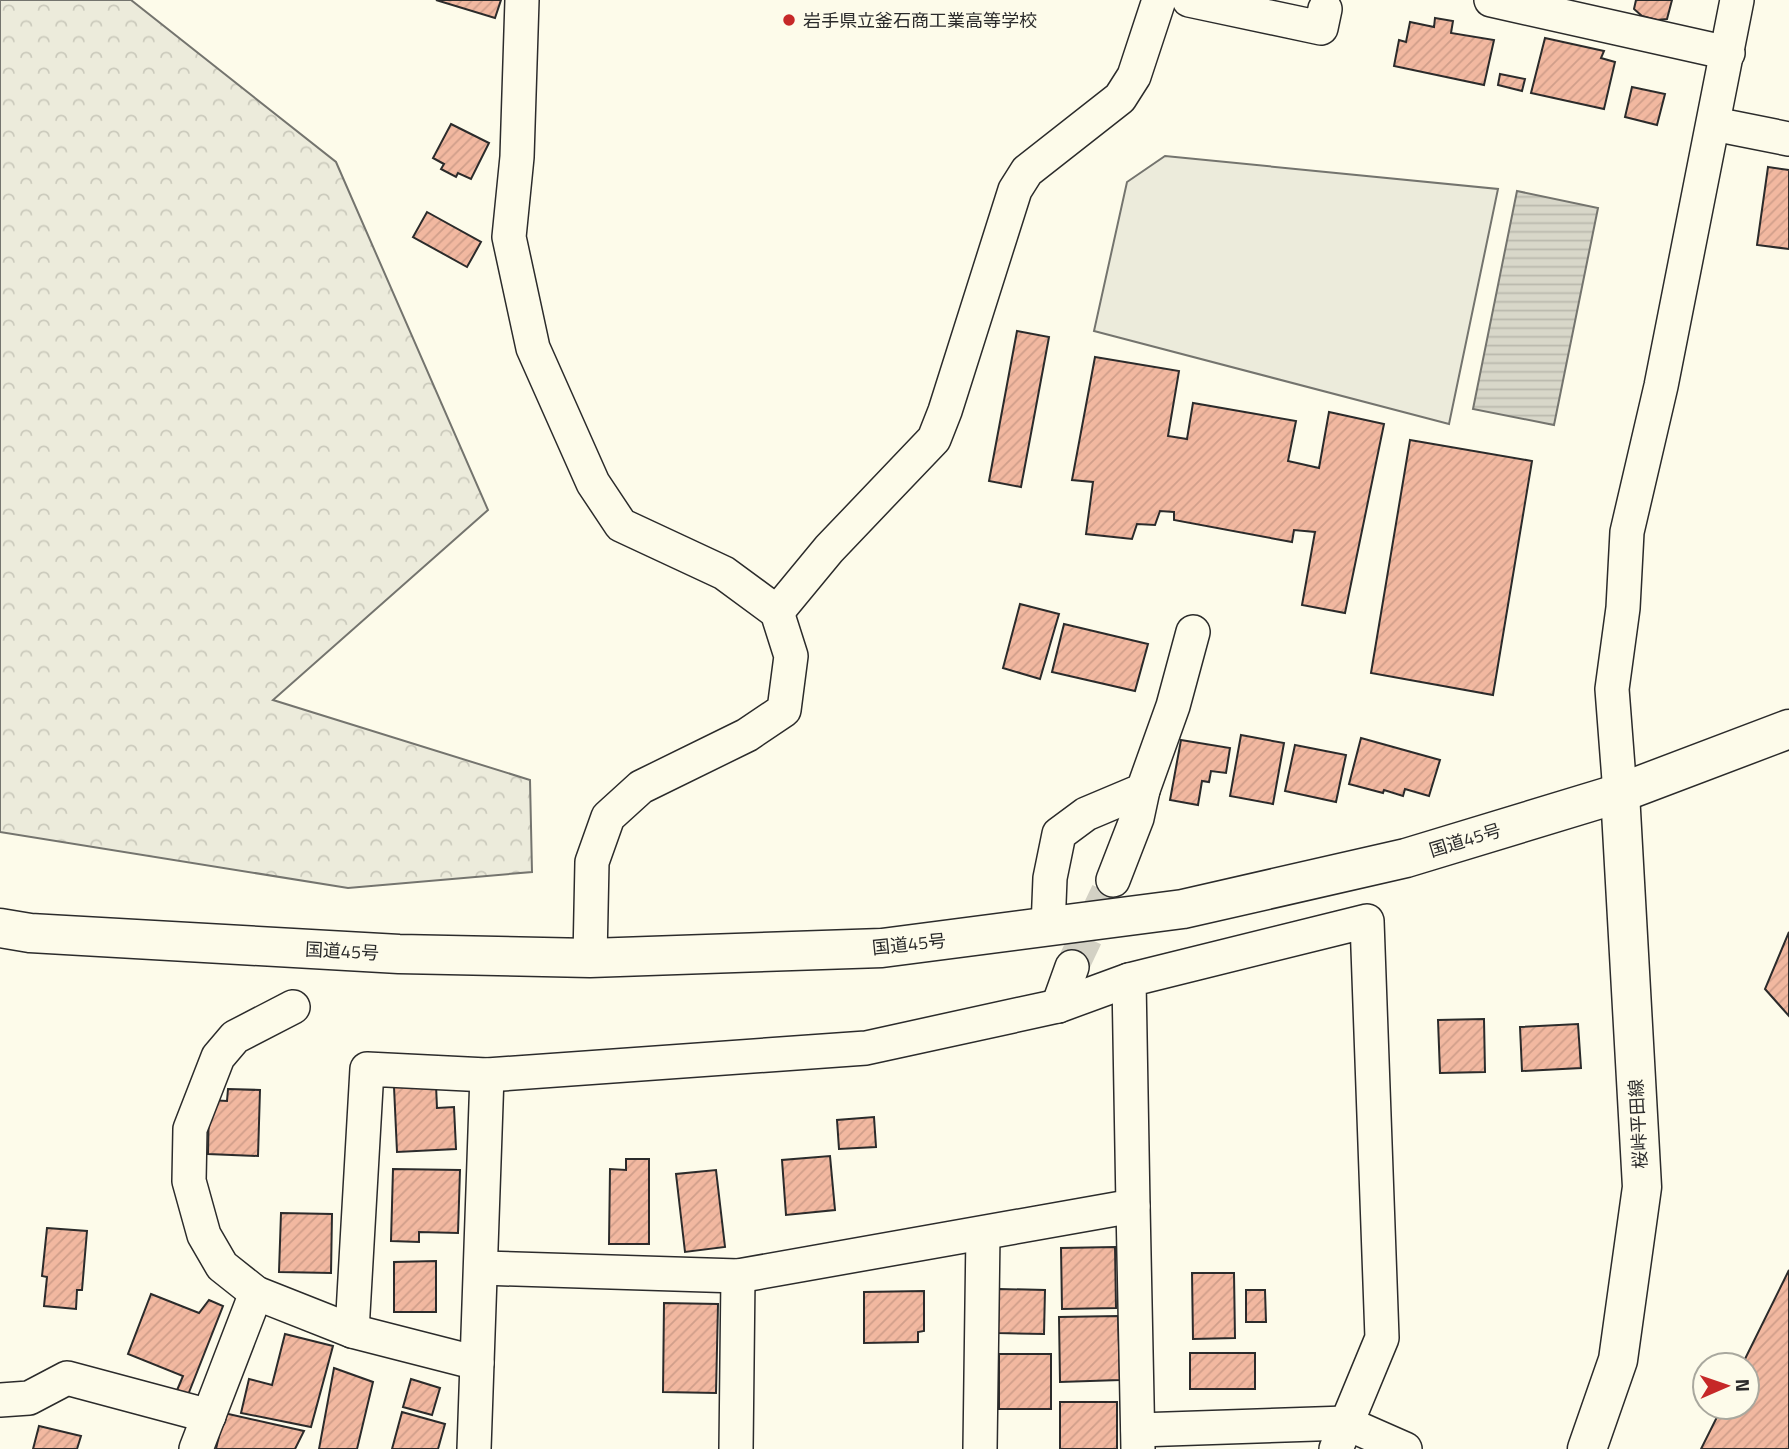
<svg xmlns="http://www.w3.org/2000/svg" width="1789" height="1449" font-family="'Titillium Web','Noto Sans JP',sans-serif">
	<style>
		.green { fill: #ecebdb; stroke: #74746e; stroke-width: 2 }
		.forest { fill: url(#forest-crowns); stroke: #74746e; stroke-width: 2 }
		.water { fill: url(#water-rules); stroke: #74746e; stroke-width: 2 }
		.building { fill: url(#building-hatch); stroke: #2b2b2b; stroke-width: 2 }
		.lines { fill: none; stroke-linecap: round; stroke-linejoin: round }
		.street-tunnel { stroke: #d3d1c4; stroke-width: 33; stroke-dasharray: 33 17; stroke-linecap: butt }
		.street-casing { stroke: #2b2b2b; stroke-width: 36 }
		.secondary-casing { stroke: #2b2b2b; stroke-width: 41 }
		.highway-casing { stroke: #2b2b2b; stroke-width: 41 }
		.street { stroke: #fdfbea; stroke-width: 33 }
		.secondary { stroke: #fdfbea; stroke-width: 38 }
		.highway { stroke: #fdfbea; stroke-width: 38 }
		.poi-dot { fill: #c62828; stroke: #fdfbea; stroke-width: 2.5 }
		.labels { text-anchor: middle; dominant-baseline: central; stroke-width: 5; stroke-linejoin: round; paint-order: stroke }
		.poi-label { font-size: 18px; fill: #2b2b2b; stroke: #fdfbea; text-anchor: start }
		.street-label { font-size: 18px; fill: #2b2b2b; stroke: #fdfbea }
	</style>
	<defs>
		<pattern id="forest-crowns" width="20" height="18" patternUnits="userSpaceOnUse" patternTransform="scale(1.75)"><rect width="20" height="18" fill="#ecebdb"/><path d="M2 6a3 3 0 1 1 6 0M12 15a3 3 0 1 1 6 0" fill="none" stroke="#cbcabc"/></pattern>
		<pattern id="water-rules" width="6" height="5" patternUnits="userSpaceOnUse" patternTransform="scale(1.75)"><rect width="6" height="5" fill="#d8d7c9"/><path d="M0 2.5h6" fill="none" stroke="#bab9ad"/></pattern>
		<pattern id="building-hatch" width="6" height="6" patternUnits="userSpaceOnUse" patternTransform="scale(1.75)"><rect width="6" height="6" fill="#f2b8a0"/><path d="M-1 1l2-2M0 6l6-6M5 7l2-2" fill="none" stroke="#d09e8a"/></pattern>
	</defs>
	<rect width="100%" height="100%" fill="#fdfbea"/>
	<polygon class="green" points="1165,156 1498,189 1449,424 1094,331 1127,182"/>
	<polygon class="forest" points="0,0 131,0 336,162 488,510 273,700 530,780 532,872 348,888 0,832"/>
	<polygon class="water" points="1517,191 1598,208 1554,425 1473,409"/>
	<g class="building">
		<polygon points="436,0 501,0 495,18"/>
		<polygon points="1636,0 1672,0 1667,19 1657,20 1642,16 1634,9"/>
		<polygon points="1435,18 1453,21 1451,33 1494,40 1484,85 1394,66 1399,40 1406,42 1410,22 1434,27"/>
		<polygon points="1545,38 1604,51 1601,58 1615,62 1604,109 1531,93"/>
		<polygon points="1500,74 1525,79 1522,91 1498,85"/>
		<polygon points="1632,87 1665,94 1657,125 1625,117"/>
		<polygon points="451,124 489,143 471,179 458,173 456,177 441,169 444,164 433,158"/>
		<polygon points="1768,167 1789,170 1789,249 1757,245"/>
		<polygon points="427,212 481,242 467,267 413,237"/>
		<polygon points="1017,331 1049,337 1021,487 989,481"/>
		<polygon points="1095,357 1179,371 1168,436 1187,439 1193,403 1296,421 1288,461 1319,468 1329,412 1384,424 1345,613 1302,605 1315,532 1294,530 1292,542 1174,520 1174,512 1160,511 1155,525 1137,524 1132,539 1086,534 1093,482 1072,480"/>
		<polygon points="1410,440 1532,461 1493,695 1371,673"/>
		<polygon points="1020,604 1059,614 1040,679 1003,668"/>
		<polygon points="1064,624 1148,644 1135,691 1052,672"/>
		<polygon points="1241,735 1284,743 1273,804 1230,796"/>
		<polygon points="1361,738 1440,760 1429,796 1405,789 1403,796 1384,790 1383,793 1349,784"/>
		<polygon points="1181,740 1230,748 1226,773 1211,771 1209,782 1202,781 1198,805 1170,800"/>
		<polygon points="1295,745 1346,755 1336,802 1285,791"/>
		<polygon points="1789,932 1789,1016 1765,989"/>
		<polygon points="1484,1019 1485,1072 1440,1073 1438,1020"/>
		<polygon points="1578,1024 1581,1068 1522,1071 1520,1027"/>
		<polygon points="436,1085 437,1108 454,1107 456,1149 397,1152 394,1087"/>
		<polygon points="228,1089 260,1090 258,1156 208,1154 209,1100 227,1101"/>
		<polygon points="874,1117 876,1147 839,1149 837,1120"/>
		<polygon points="830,1156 835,1210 786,1215 782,1160"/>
		<polygon points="626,1159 649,1159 649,1244 609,1244 610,1169 626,1170"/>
		<polygon points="393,1169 460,1170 458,1233 419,1232 419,1242 391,1241"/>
		<polygon points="716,1170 725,1247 685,1252 676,1174"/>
		<polygon points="281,1213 332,1214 331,1273 279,1272"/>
		<polygon points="47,1228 87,1231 82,1290 77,1290 76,1309 44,1306 47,1277 42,1276"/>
		<polygon points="1115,1247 1116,1308 1062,1309 1061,1248"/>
		<polygon points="436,1261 436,1312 394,1312 394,1262"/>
		<polygon points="1789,1270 1789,1449 1701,1449 1722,1407 1747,1407 1747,1365 1742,1365"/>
		<polygon points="1192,1273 1234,1273 1235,1338 1193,1339"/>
		<polygon points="999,1289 1045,1290 1044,1334 998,1333"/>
		<polygon points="1246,1290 1265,1290 1266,1322 1246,1322"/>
		<polygon points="924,1291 924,1331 918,1332 918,1342 864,1343 864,1292"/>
		<polygon points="151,1294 199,1313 209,1300 223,1306 186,1400 175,1395 183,1376 128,1354"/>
		<polygon points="664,1303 718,1304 716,1393 663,1392"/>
		<polygon points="1118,1316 1120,1380 1060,1382 1059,1317"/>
		<polygon points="285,1334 333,1346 311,1427 241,1413 249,1379 272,1385"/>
		<rect x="1190" y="1353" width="65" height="36"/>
		<rect x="999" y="1354" width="52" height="55"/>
		<polygon points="334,1368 373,1382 357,1449 319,1449"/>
		<polygon points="411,1379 440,1388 432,1415 403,1407"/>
		<rect x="1060" y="1402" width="57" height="47"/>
		<polygon points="402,1412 445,1424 438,1449 392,1449"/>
		<polygon points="224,1413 304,1431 295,1449 216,1449"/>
		<polygon points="39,1426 81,1436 77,1449 33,1449"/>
	</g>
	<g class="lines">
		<polyline class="street-tunnel" points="1072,967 1113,880"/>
		<defs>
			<g id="street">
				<polyline points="522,0 517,157 509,237 533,348 593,483 621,525 724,573 777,612 791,656 784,710 747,735 641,787 608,817 592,862 590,958"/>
				<polyline points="1189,0 1321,28 1325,9"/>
				<polyline points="1491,0 1728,53"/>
				<polyline points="1714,124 1789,139"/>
				<polyline points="777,612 829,549 934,439 945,411 1015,190 1027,171 1120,98 1134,76 1159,0"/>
				<polyline points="1620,793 1612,689 1623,608 1627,532 1661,386 1737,0"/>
				<polyline points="1113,880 1137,818 1143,790"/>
				<polyline points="1048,928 1050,878 1059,834 1086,814 1143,790 1173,706 1193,632"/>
				<polyline points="1058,1006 1072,967"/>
				<polyline points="293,1007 235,1037 218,1057 190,1129 189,1181 204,1235 222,1266 256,1293 352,1331 477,1363"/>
				<polyline points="1133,1206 1138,1449"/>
				<polyline points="482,1268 738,1276 1133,1206 1129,980 1367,921 1382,1338 1336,1449"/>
				<polyline points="352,1331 367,1069 487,1075 866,1048 1058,1006 1129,980"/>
				<polyline points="0,1400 29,1398 67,1378 209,1416"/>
				<polyline points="1138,1430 1346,1423 1405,1449"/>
				<polyline points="196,1449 256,1293"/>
				<polyline points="474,1449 487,1075"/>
				<polyline points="736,1449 738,1276"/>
				<polyline points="980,1449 983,1234"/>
			</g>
			<polyline id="secondary" points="1587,1449 1618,1360 1642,1187 1620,793"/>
			<polyline id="highway" points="0,928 30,933 399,954 590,958 882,948 1183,909 1406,858 1620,793 1789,729"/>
		</defs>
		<use href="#street" class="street-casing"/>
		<use href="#secondary" class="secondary-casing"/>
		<use href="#highway" class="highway-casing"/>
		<use href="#street" class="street"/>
		<use href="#secondary" class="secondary"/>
		<use href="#highway" class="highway"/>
	</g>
	<circle class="poi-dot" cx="789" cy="20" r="7"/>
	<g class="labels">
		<g class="poi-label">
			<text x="803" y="20">岩手県立釜石商工業高等学校</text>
		</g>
		<g class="street-label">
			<text transform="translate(1465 840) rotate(-17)">国道45号</text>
			<text transform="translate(909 944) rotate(-6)">国道45号</text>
			<text transform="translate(342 951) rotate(3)">国道45号</text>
			<text transform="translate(1638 1124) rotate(-93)">桜峠平田線</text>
		</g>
	</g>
	<g transform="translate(1726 1386) rotate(88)"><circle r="33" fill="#fdfbea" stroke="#a9a89e" stroke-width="2"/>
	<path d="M0-5L12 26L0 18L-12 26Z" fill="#c62828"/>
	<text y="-10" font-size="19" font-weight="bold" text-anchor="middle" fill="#2b2b2b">N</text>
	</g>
</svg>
